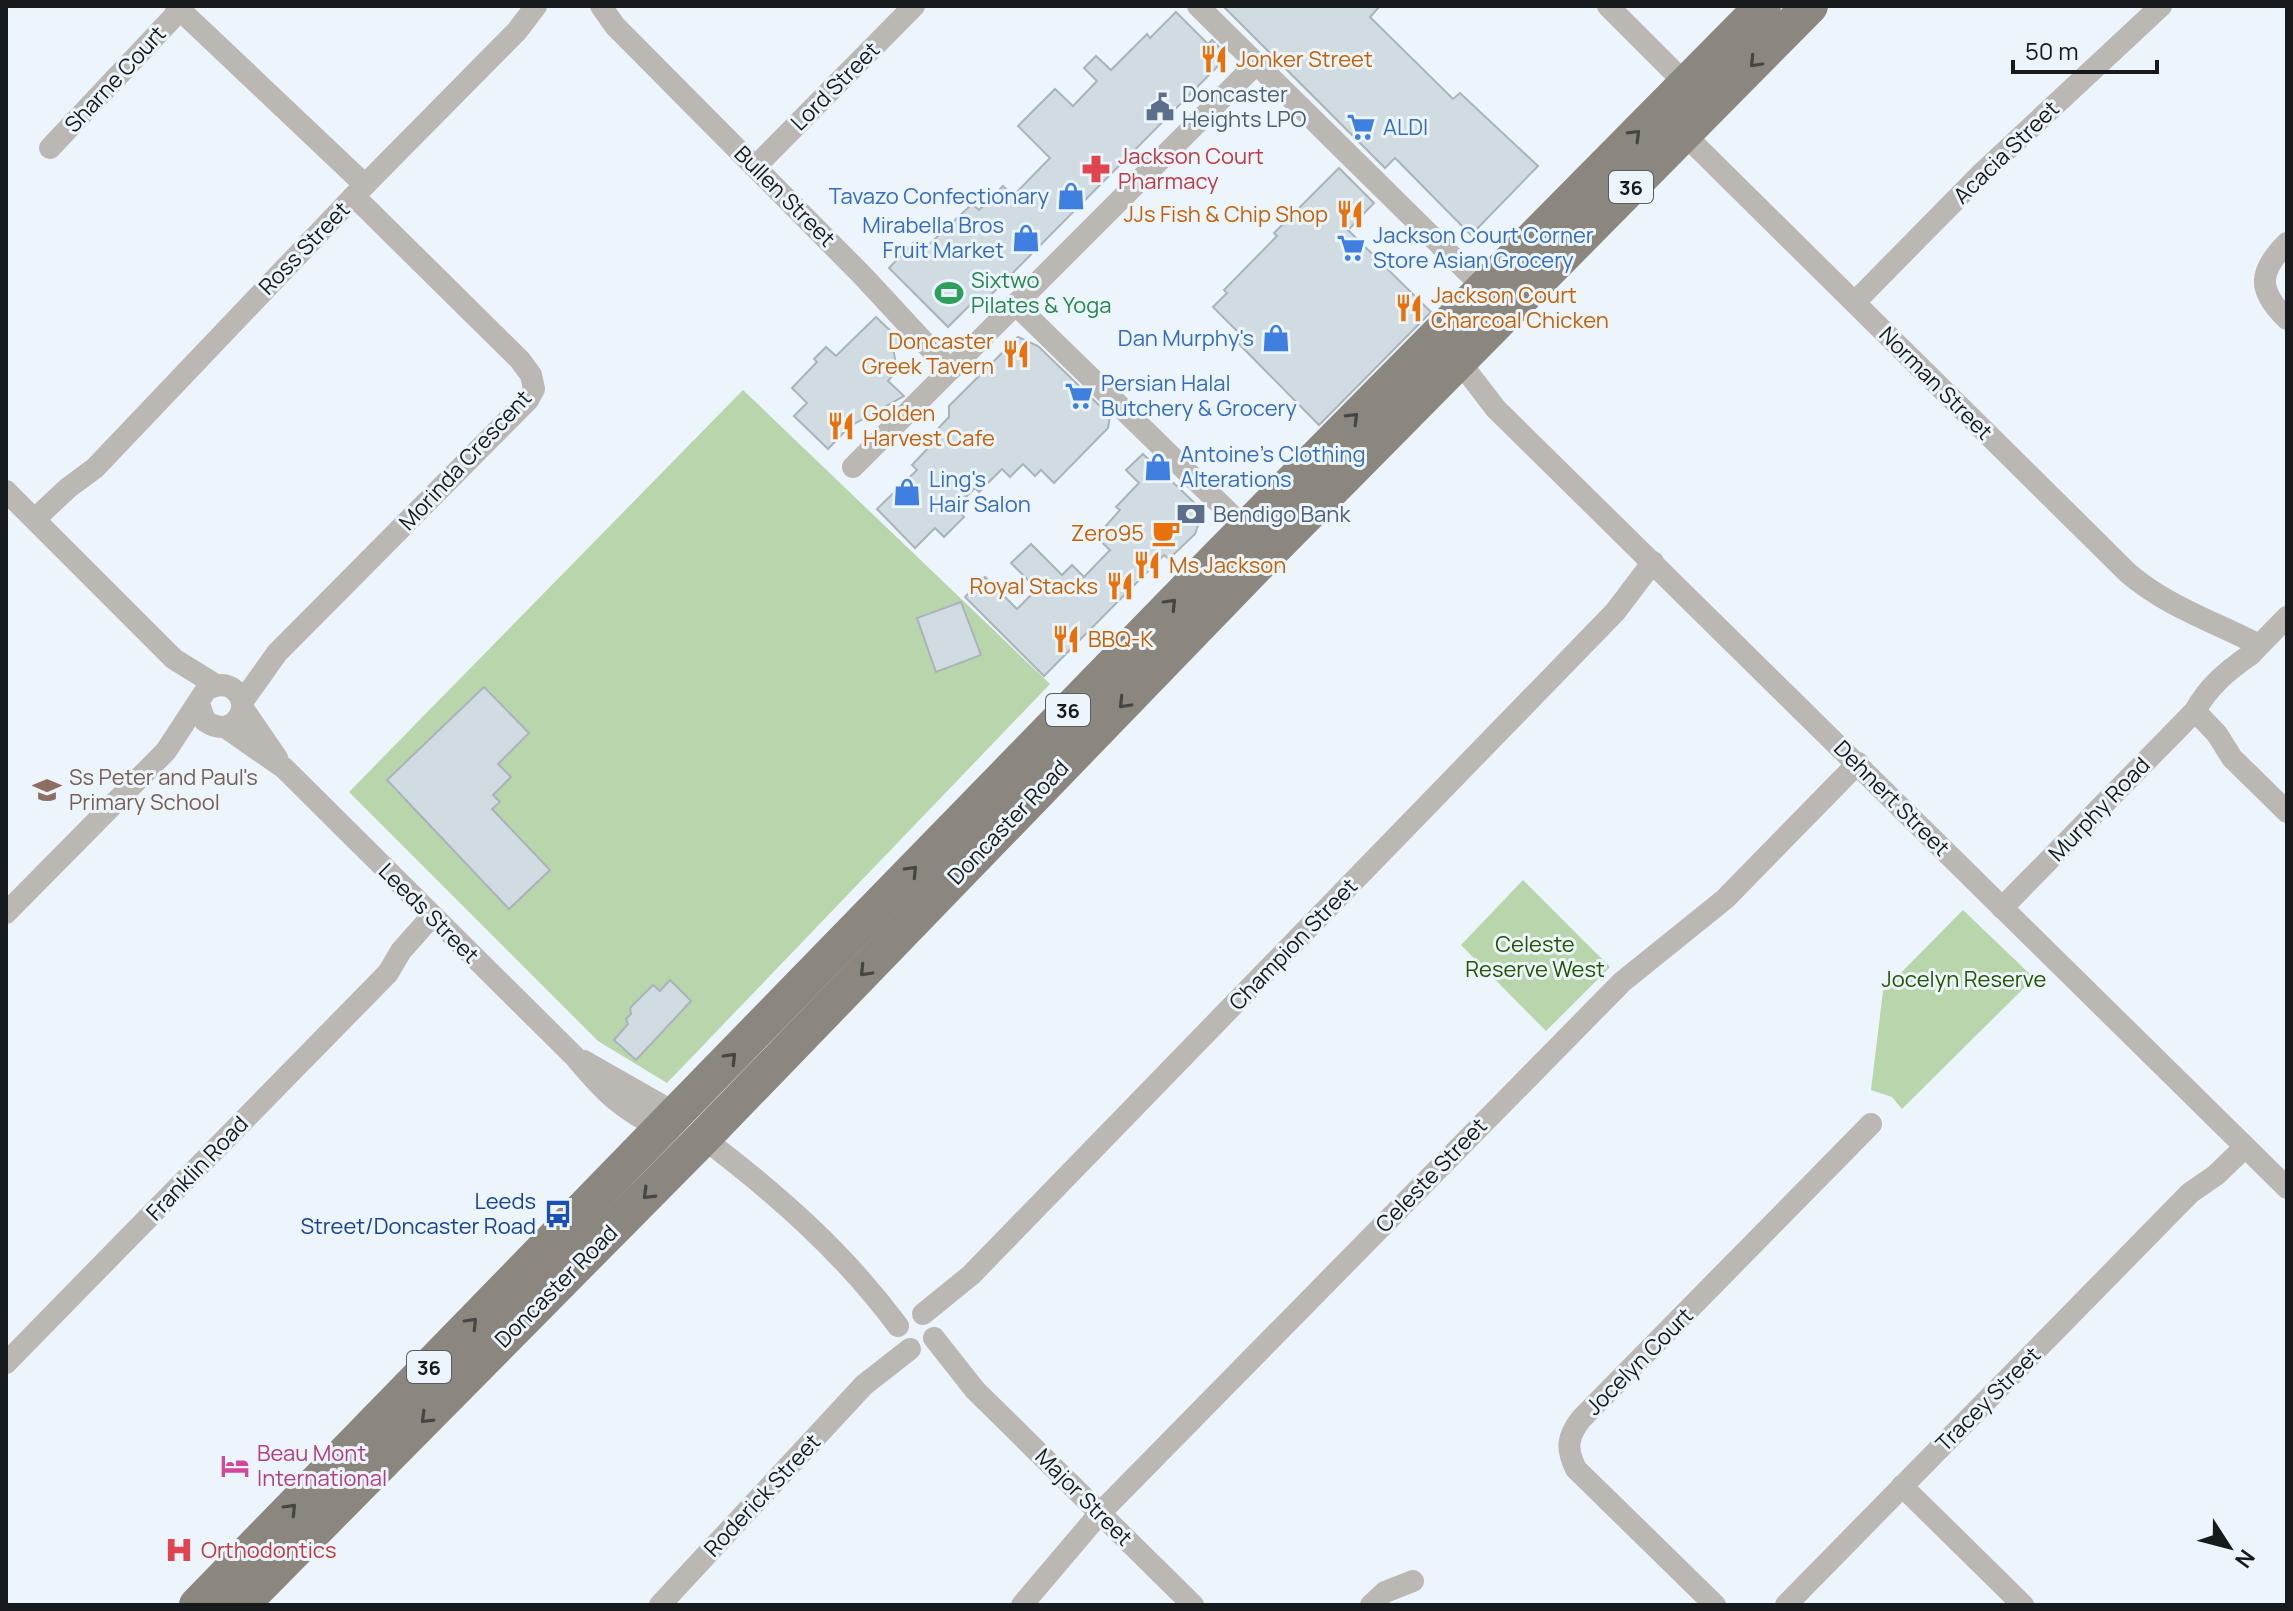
<svg xmlns="http://www.w3.org/2000/svg" width="2293" height="1611" font-family="Manrope,sans-serif">
	<style>
		.green { fill: #b8d5ac }
		.building { fill: #d1dbe2; stroke: #aab3b9; stroke-width: 2 }
		.lines { fill: none; stroke-linecap: round; stroke-linejoin: round }
		.minor { stroke: #bbb8b4; stroke-width: 22 }
		.primary { stroke: #8b877f; stroke-width: 36 }
		.oneway { stroke: #454644 }
		.labels { text-anchor: middle; dominant-baseline: central; stroke-width: 6; stroke-linejoin: round; paint-order: stroke }
		.shield { fill: #ecf5fc; stroke: #575c5f; stroke-width: 2 }
		.shield-label { font-size: 20px; font-weight: bold; fill: #171a1c }
		.food-label { font-size: 22px; fill: #c56008; stroke: #ecf5fc; text-anchor: start }
		.street-label { font-size: 22px; fill: #171a1c; stroke: #ecf5fc }
		.service-label { font-size: 22px; fill: #4e5e75; stroke: #ecf5fc; text-anchor: start }
		.shop-label { font-size: 22px; fill: #366cbe; stroke: #ecf5fc; text-anchor: start }
		.health-label { font-size: 22px; fill: #be3a42; stroke: #ecf5fc; text-anchor: start }
		.leisure-label { font-size: 22px; fill: #27864d; stroke: #ecf5fc; text-anchor: start }
		.education-label { font-size: 22px; fill: #785e54; stroke: #ecf5fc; text-anchor: start }
		.park-label { font-size: 22px; fill: #245401; stroke: #ecf5fc }
		.transit-label { font-size: 22px; fill: #164399; stroke: #ecf5fc; text-anchor: end }
		.hotel-label { font-size: 22px; fill: #b23c85; stroke: #ecf5fc; text-anchor: start }
	</style>
	<rect width="100%" height="100%" fill="#ecf5fc"/>
	<g class="green">
		<polygon points="743,390 1050,684 667,1083 598,1041 349,792"/>
		<polygon points="1523,880 1610,967 1546,1031 1461,945"/>
		<polygon points="1963,910 2034,978 1902,1109 1892,1097 1871,1090 1883,991"/>
	</g>
	<g class="building">
		<polygon points="1223,6 1380,6 1370,17 1453,99 1460,93 1538,166 1471,235 1395,158 1385,168"/>
		<polygon points="1176,12 1208,44 1212,40 1219,47 1222,62 978,308 972,303 948,327 889,268 913,243 921,252 972,204 979,210 1003,186 1013,196 1050,158 1018,126 1055,89 1073,106 1097,81 1084,68 1096,56 1111,70 1147,34 1150,38"/>
		<polygon points="1339,168 1374,203 1348,230 1431,312 1319,425 1233,338 1238,332 1213,307 1227,293 1224,290 1277,236 1274,233"/>
		<polygon points="876,317 901,341 893,348 895,359 893,375 888,381 904,396 849,427 828,449 794,416 807,403 792,388 817,362 814,359 826,347 836,356"/>
		<polygon points="1018,337 1038,346 1103,409 1110,416 1108,428 1054,483 1041,470 1035,476 1023,464 1010,477 1002,469 979,492 975,488 955,508 964,517 944,537 935,528 915,548 877,509 917,470 912,465 931,445 927,440 949,417 949,406"/>
		<polygon points="1143,454 1203,511 1195,534 1169,559 1164,555 1044,676 965,597 985,577 1017,609 1037,589 1011,563 1031,544 1062,575 1072,565 1084,577 1110,550 1096,537 1120,510 1116,507 1139,483 1126,470"/>
		<polygon points="961,602 981,655 936,672 917,618"/>
		<polygon points="484,687 529,733 498,764 511,777 493,795 500,802 492,809 550,870 509,909 387,780"/>
		<polygon points="670,980 691,1001 636,1060 614,1040 628,1024 626,1019 631,1014 630,1008 653,985 660,991"/>
	</g>
	<g class="lines">
		<g class="minor">
			<polyline points="176,6 365,185"/>
			<polyline points="601,6 615,26 862,275 950,370"/>
			<polyline points="1198,6 1483,287 1494,285"/>
			<polyline points="1608,6 1686,84"/>
			<path d="M1684 134 2128 573C2166 606 2215 622 2259 645"/>
			<polyline points="50,148 180,10"/>
			<polyline points="756,166 914,6"/>
			<path d="M2287 243C2258 272 2257 290 2287 319"/>
			<polyline points="1855,302 1982,173 2161,6"/>
			<polyline points="1015,304 1254,537"/>
			<polyline points="1459,361 1496,409 2287,1188"/>
			<polyline points="853,467 1256,64"/>
			<polyline points="6,491 174,659 216,685"/>
			<polyline points="35,519 68,488 95,468 354,196 517,31 536,6"/>
			<polyline points="2251,654 2287,617"/>
			<polyline points="242,702 277,653 528,400 534,389 531,375 520,360 354,196"/>
			<polyline points="242,707 277,758"/>
			<polyline points="2195,711 2217,734 2232,758 2287,812"/>
			<path d="M225 727 284 768 575 1057C604 1092 621 1109 662 1129"/>
			<path d="M2002 908 2195 711C2208 687 2227 671 2250 655"/>
			<path d="M6 913 166 751 206 690C223 680 238 686 243 705 239 726 223 733 205 721L199 704"/>
			<polyline points="584,1061 677,1114"/>
			<path d="M703 1138C776 1193 843 1252 898 1326"/>
			<polyline points="923,1314 971,1275 1615,612 1653,562"/>
			<polyline points="934,1338 975,1390 1193,1605"/>
			<polyline points="6,1363 388,973 401,951 432,916"/>
			<polyline points="1902,1486 2023,1605"/>
			<polyline points="660,1605 864,1385 910,1349"/>
			<polyline points="1022,1605 1100,1513 1622,982 1725,899 1858,763"/>
			<polyline points="1371,1605 1385,1592 1413,1581"/>
			<path d="M1715 1605 1576 1469C1566 1449 1567 1437 1581 1419L1871 1124"/>
			<polyline points="1786,1605 2190,1193 2216,1175 2245,1147"/>
		</g>
		<g class="primary">
			<polyline points="197,1605 1219,556 1763,6"/>
			<polyline points="241,1605 703,1138 1270,552 1810,6"/>
		</g>
	</g>
	<defs><path id="oneway-chevron" d="M-2-3.5L2.5 0L-2 3.5" fill="none" stroke-width="1.6" stroke-linecap="round" stroke-linejoin="round" transform="scale(2)"/></defs>
	<g class="oneway">
		<use href="#oneway-chevron" transform="translate(1755 62) rotate(134)"/>
		<use href="#oneway-chevron" transform="translate(1635 135) rotate(-45)"/>
		<use href="#oneway-chevron" transform="translate(1353 418) rotate(-45)"/>
		<use href="#oneway-chevron" transform="translate(1171 604) rotate(-46)"/>
		<use href="#oneway-chevron" transform="translate(1124 703) rotate(134)"/>
		<use href="#oneway-chevron" transform="translate(912 871) rotate(-46)"/>
		<use href="#oneway-chevron" transform="translate(865 971) rotate(134)"/>
		<use href="#oneway-chevron" transform="translate(731 1058) rotate(-46)"/>
		<use href="#oneway-chevron" transform="translate(648 1194) rotate(135)"/>
		<use href="#oneway-chevron" transform="translate(472 1323) rotate(-46)"/>
		<use href="#oneway-chevron" transform="translate(426 1418) rotate(135)"/>
		<use href="#oneway-chevron" transform="translate(291 1509) rotate(-46)"/>
	</g>
	<defs>
		<symbol id="restaurant-bare" viewBox="-9 -9 18 18"><path d="M-5-6h1v4h1v-4h1v4h1v-4h1v5L-1.5 .5V6h-2V.5L-5-1ZM5-6V6H3V1.5H1.5Q1.5-4 5-6Z" fill="#e8710a" stroke="#ecf5fc" stroke-width="2.5" paint-order="stroke"/></symbol>
		<symbol id="civic-bare" viewBox="-9 -9 18 18"><path d="M-.6-6.5H3V-4.5H.6V-3L4-1V1h2V6H-6V1h2V-1L-.6-3ZM-1.2 2.5V6h2.4V2.5Z" fill="#5c6f8a" stroke="#ecf5fc" stroke-width="2.5" paint-order="stroke"/></symbol>
		<symbol id="supermarket-bare" viewBox="-9 -9 18 18"><path d="M-6-5.5h2.5l.6 2H6L4.5 2H-2.5L-4.4-4H-6ZM-1.5 3.2a1.3 1.3 0 1 0 .1 0ZM3 3.2a1.3 1.3 0 1 0 .1 0Z" fill="#3f7fe0" stroke="#ecf5fc" stroke-width="2.5" paint-order="stroke"/></symbol>
		<symbol id="pharmacy-bare" viewBox="-9 -9 18 18"><path d="M-2-6h4v4h4v4h-4v4h-4v-4h-4v-4h4Z" fill="#e0444e" stroke="#ecf5fc" stroke-width="2.5" paint-order="stroke"/></symbol>
		<symbol id="shop-bare" viewBox="-9 -9 18 18"><path d="M-5-2.5h2.3a2.7 3.5 0 0 1 5.4 0H5L5.5 6h-11ZM-1.5-2.5h3a1.5 2.3 0 0 0-3 0Z" fill="#3f7fe0" stroke="#ecf5fc" stroke-width="2.5" paint-order="stroke"/></symbol>
		<symbol id="stadium-bare" viewBox="-9 -9 18 18"><path d="M0-5a6.5 5 0 1 0 0 10a6.5 5 0 1 0 0-10ZM-3.5-1.8h7v3.6h-7Z" fill="#2e9e5b" stroke="#ecf5fc" stroke-width="2.5" paint-order="stroke"/></symbol>
		<symbol id="bank-bare" viewBox="-9 -9 18 18"><path d="M-6-4H6V4H-6ZM0-2.3a2.3 2.3 0 1 0 0 4.6a2.3 2.3 0 1 0 0-4.6Z" fill="#5c6f8a" stroke="#ecf5fc" stroke-width="2.5" paint-order="stroke"/></symbol>
		<symbol id="cafe-bare" viewBox="-9 -9 18 18"><path d="M-5.5-4.5H6V0H3Q3 3.5 0 3.5H-2.5Q-5.5 3.5-5.5 0ZM3-3.2v2h1.7v-2ZM-6 4.5H4V6H-6Z" fill="#e8710a" stroke="#ecf5fc" stroke-width="2.5" paint-order="stroke"/></symbol>
		<symbol id="school-bare" viewBox="-9 -9 18 18"><path d="M0-5L7-2L0 1L-7-2ZM-4 1L0 2.5L4 1V4Q0 6-4 4Z" fill="#8d6e63" stroke="#ecf5fc" stroke-width="2.5" paint-order="stroke"/></symbol>
		<symbol id="bus-bare" viewBox="-9 -9 18 18"><path d="M-5-6H5V4H4V6H2V4H-2V6H-4V4H-5ZM-3.5-4V0h7V-4ZM-3.5 1.2v1.5H-2V1.2ZM2 1.2v1.5H3.5V1.2Z" fill="#1a4fb4" stroke="#ecf5fc" stroke-width="2.5" paint-order="stroke"/></symbol>
		<symbol id="hotel-bare" viewBox="-9 -9 18 18"><path d="M-6-4.5h1.5V1H6V5H4.5V3h-9V5H-6ZM-4 0a1.8 1.8 0 1 1 3.6 0ZM.5 0V-2.5h3Q6-2.5 6 0Z" fill="#d1479c" stroke="#ecf5fc" stroke-width="2.5" paint-order="stroke"/></symbol>
		<symbol id="hospital-bare" viewBox="-9 -9 18 18"><path d="M-5-5h3v3.5h4V-5h3V5h-3V1.5h-4V5h-3Z" fill="#e0444e" stroke="#ecf5fc" stroke-width="2.5" paint-order="stroke"/></symbol>
	</defs>
	<g fill-rule="evenodd">
		<use href="#restaurant-bare" x="1194" y="39" width="40" height="40"/>
		<use href="#civic-bare" x="1140" y="87" width="40" height="40"/>
		<use href="#supermarket-bare" x="1341" y="107" width="40" height="40"/>
		<use href="#pharmacy-bare" x="1076" y="149" width="40" height="40"/>
		<use href="#shop-bare" x="1051" y="176" width="40" height="40"/>
		<use href="#restaurant-bare" x="1330" y="194" width="40" height="40"/>
		<use href="#shop-bare" x="1006" y="218" width="40" height="40"/>
		<use href="#supermarket-bare" x="1331" y="228" width="40" height="40"/>
		<use href="#stadium-bare" x="929" y="273" width="40" height="40"/>
		<use href="#restaurant-bare" x="1389" y="288" width="40" height="40"/>
		<use href="#shop-bare" x="1256" y="318" width="40" height="40"/>
		<use href="#restaurant-bare" x="996" y="334" width="40" height="40"/>
		<use href="#supermarket-bare" x="1059" y="376" width="40" height="40"/>
		<use href="#restaurant-bare" x="821" y="406" width="40" height="40"/>
		<use href="#shop-bare" x="1138" y="447" width="40" height="40"/>
		<use href="#shop-bare" x="887" y="472" width="40" height="40"/>
		<use href="#bank-bare" x="1171" y="494" width="40" height="40"/>
		<use href="#cafe-bare" x="1146" y="513" width="40" height="40"/>
		<use href="#restaurant-bare" x="1127" y="545" width="40" height="40"/>
		<use href="#restaurant-bare" x="1100" y="566" width="40" height="40"/>
		<use href="#restaurant-bare" x="1046" y="619" width="40" height="40"/>
		<use href="#school-bare" x="27" y="770" width="40" height="40"/>
		<use href="#bus-bare" x="538" y="1194" width="40" height="40"/>
		<use href="#hotel-bare" x="215" y="1446" width="40" height="40"/>
		<use href="#hospital-bare" x="159" y="1530" width="40" height="40"/>
	</g>
	<g class="labels">
		<g class="shield">
			<rect x="1609" y="171" width="44" height="32" rx="6"/>
			<rect x="1046" y="694" width="44" height="32" rx="6"/>
			<rect x="407" y="1351" width="44" height="32" rx="6"/>
		</g>
		<g class="shield-label">
			<text x="1631" y="187">36</text>
			<text x="1068" y="710">36</text>
			<text x="429" y="1367">36</text>
		</g>
		<g class="food-label">
			<text x="1236" y="59">Jonker Street</text>
			<text x="1328" y="214" text-anchor="end">JJs Fish &amp; Chip Shop</text>
			<text x="1431" y="295">Jackson Court<tspan x="1431" dy="25">Charcoal Chicken</tspan></text>
			<text x="994" y="341" text-anchor="end">Doncaster<tspan x="994" dy="25">Greek Tavern</tspan></text>
			<text x="863" y="413">Golden<tspan x="863" dy="25">Harvest Cafe</tspan></text>
			<text x="1144" y="533" text-anchor="end">Zero95</text>
			<text x="1169" y="565">Ms Jackson</text>
			<text x="1098" y="586" text-anchor="end">Royal Stacks</text>
			<text x="1088" y="639">BBQ-K</text>
		</g>
		<g class="street-label">
			<text transform="translate(115 79) rotate(-47)">Sharne Court</text>
			<text transform="translate(835 86) rotate(-45)">Lord Street</text>
			<text transform="translate(2006 152) rotate(-44)">Acacia Street</text>
			<text transform="translate(785 196) rotate(45)">Bullen Street</text>
			<text transform="translate(304 248) rotate(-46)">Ross Street</text>
			<text transform="translate(1936 383) rotate(45)">Norman Street</text>
			<text transform="translate(465 460) rotate(-47)">Morinda Crescent</text>
			<text transform="translate(1892 798) rotate(45)">Dehnert Street</text>
			<text transform="translate(2099 809) rotate(-46)">Murphy Road</text>
			<text transform="translate(1008 822) rotate(-46)">Doncaster Road</text>
			<text transform="translate(429 913) rotate(45)">Leeds Street</text>
			<text transform="translate(1293 944) rotate(-46)">Champion Street</text>
			<text transform="translate(197 1168) rotate(-46)">Franklin Road</text>
			<text transform="translate(1431 1175) rotate(-46)">Celeste Street</text>
			<text transform="translate(556 1286) rotate(-45)">Doncaster Road</text>
			<text transform="translate(1639 1361) rotate(-45)">Jocelyn Court</text>
			<text transform="translate(1988 1399) rotate(-45)">Tracey Street</text>
			<text transform="translate(762 1495) rotate(-47)">Roderick Street</text>
			<text transform="translate(1084 1497) rotate(45)">Major Street</text>
		</g>
		<g class="service-label">
			<text x="1182" y="94">Doncaster<tspan x="1182" dy="25">Heights LPO</tspan></text>
			<text x="1213" y="514">Bendigo Bank</text>
		</g>
		<g class="shop-label">
			<text x="1383" y="127">ALDI</text>
			<text x="1049" y="196" text-anchor="end">Tavazo Confectionary</text>
			<text x="1004" y="225" text-anchor="end">Mirabella Bros<tspan x="1004" dy="25">Fruit Market</tspan></text>
			<text x="1373" y="235">Jackson Court Corner<tspan x="1373" dy="25">Store Asian Grocery</tspan></text>
			<text x="1254" y="338" text-anchor="end">Dan Murphy's</text>
			<text x="1101" y="383">Persian Halal<tspan x="1101" dy="25">Butchery &amp; Grocery</tspan></text>
			<text x="1180" y="454">Antoine's Clothing<tspan x="1180" dy="25">Alterations</tspan></text>
			<text x="929" y="479">Ling's<tspan x="929" dy="25">Hair Salon</tspan></text>
		</g>
		<g class="health-label">
			<text x="1118" y="156">Jackson Court<tspan x="1118" dy="25">Pharmacy</tspan></text>
			<text x="201" y="1550">Orthodontics</text>
		</g>
		<g class="leisure-label">
			<text x="971" y="280">Sixtwo<tspan x="971" dy="25">Pilates &amp; Yoga</tspan></text>
		</g>
		<g class="education-label">
			<text x="69" y="777">Ss Peter and Paul's<tspan x="69" dy="25">Primary School</tspan></text>
		</g>
		<g class="park-label">
			<text x="1535" y="944">Celeste<tspan x="1535" dy="25">Reserve West</tspan></text>
			<text x="1964" y="979">Jocelyn Reserve</text>
		</g>
		<g class="transit-label">
			<text x="536" y="1201">Leeds<tspan x="536" dy="25">Street/Doncaster Road</tspan></text>
		</g>
		<g class="hotel-label">
			<text x="257" y="1453">Beau Mont<tspan x="257" dy="25">International</tspan></text>
		</g>
	</g>
	<rect width="2293" height="1611" fill="none" stroke="#171a1c" stroke-width="16"/>
	<g transform="translate(2229 1547) rotate(126)" stroke="#ecf5fc" stroke-width="6" paint-order="stroke">
	<path d="M0-6L14 30L0 20L-14 30Z" fill="#171a1c"/>
	<text y="-12" font-size="22" font-weight="bold" text-anchor="middle" fill="#171a1c">N</text>
	</g>
	<path d="M2013 60v12h144v-12" fill="none" stroke="#171a1c" stroke-width="4"/>
	<text x="2025" y="60" font-size="24" fill="#171a1c" stroke="#ecf5fc" stroke-width="6" paint-order="stroke">50 m</text>
</svg>
